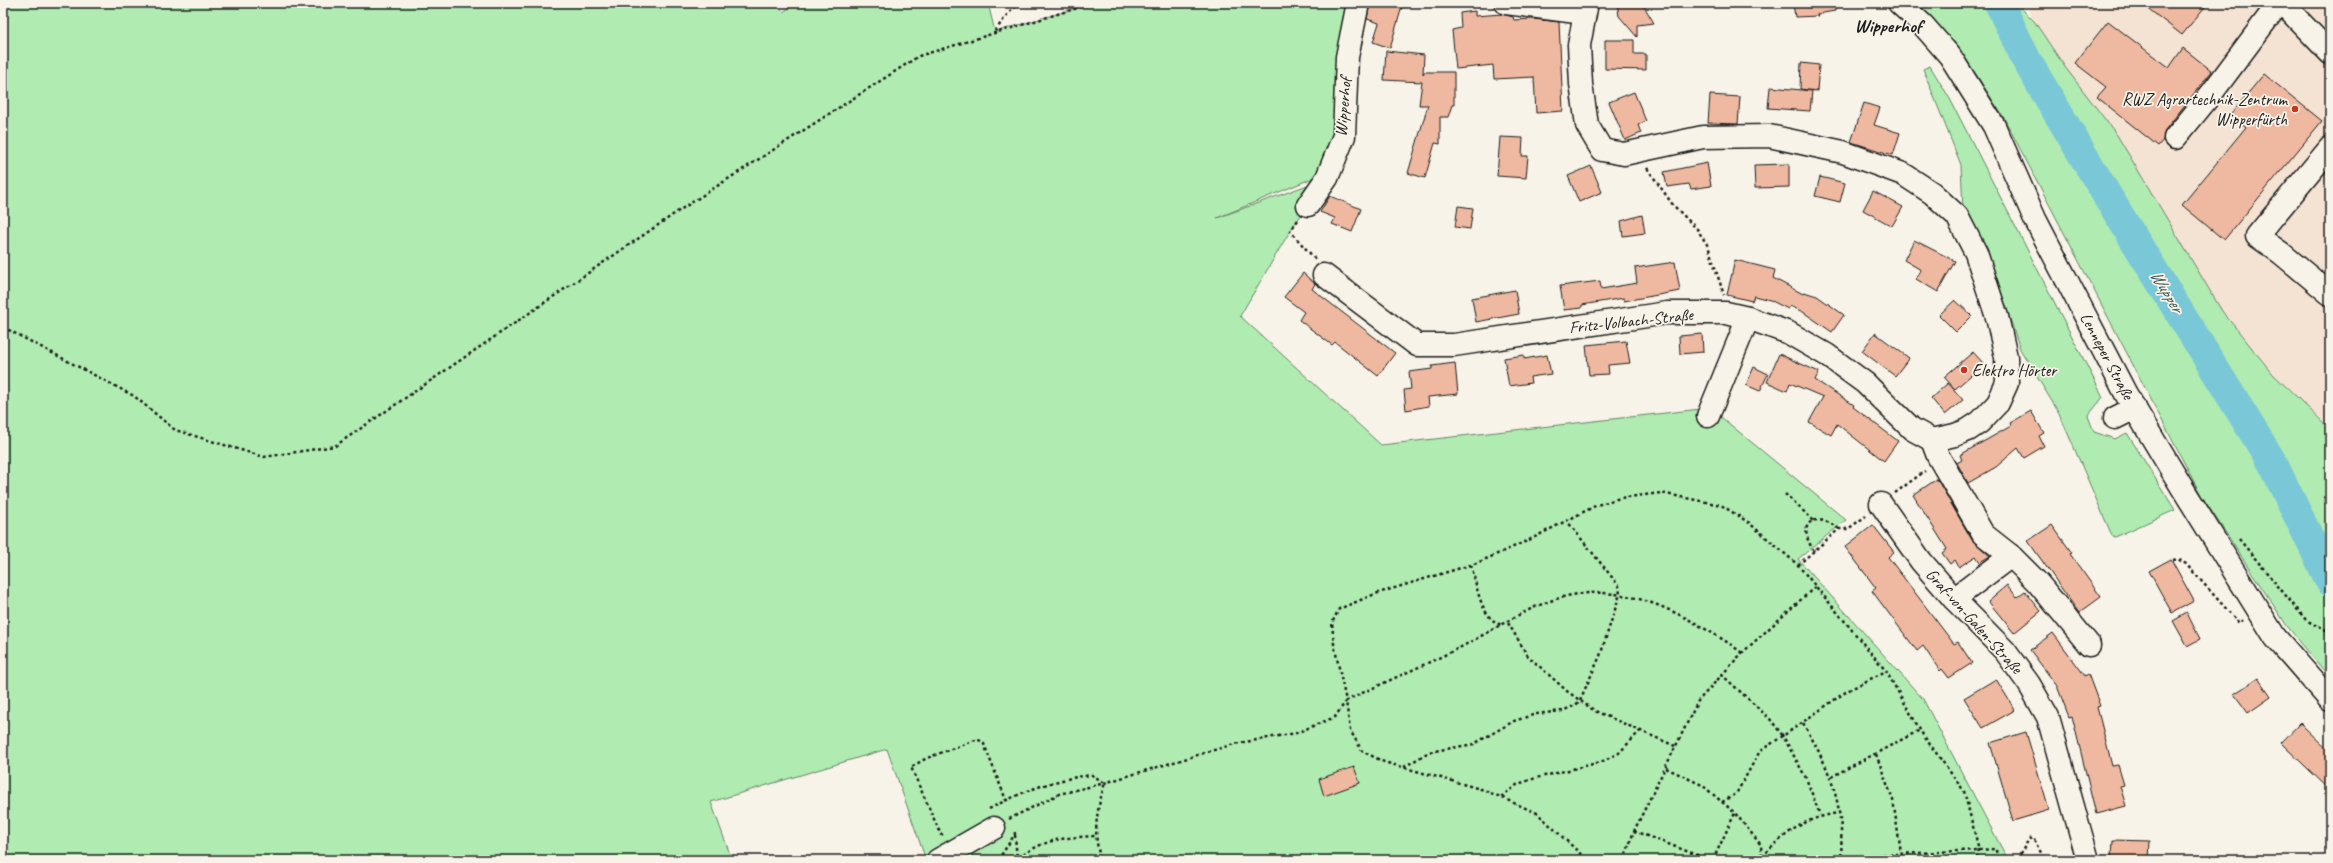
<svg xmlns="http://www.w3.org/2000/svg" width="2333" height="863" font-family="Caveat,sans-serif">
	<style>
		.built { fill: #f4e2d2 }
		.green { fill: #b0ebb1; stroke: #668466 }
		.lines { fill: none; stroke-linecap: round; stroke-linejoin: round }
		.river { stroke: #7ac8d7; stroke-width: 30 }
		.building { fill: #eeb9a0; stroke: #1c1c1c }
		.minor-casing { stroke: #1c1c1c; stroke-width: 25 }
		.path { stroke: #1c1c1c; stroke-width: 2.5; stroke-dasharray: 3 3; stroke-linecap: butt }
		.minor { stroke: #f7f3e8; stroke-width: 22 }
		.poi-dot { fill: #c8321e; stroke: #f7f3e8; stroke-width: 1.5 }
		.labels { text-anchor: middle; dominant-baseline: central; stroke-width: 3.5; stroke-linejoin: round; paint-order: stroke }
		.poi-label { font-size: 17px; fill: #1c1c1c; stroke: #f7f3e8; text-anchor: end }
		.street-label { font-size: 17px; fill: #1c1c1c; stroke: #f7f3e8 }
		.water-label { font-size: 18px; font-style: italic; fill: #3d585d; stroke: #f7f3e8 }
		.quarter-label { font-size: 19px; font-weight: bold; fill: #1c1c1c; stroke: #f7f3e8 }
	</style>
	<rect width="100%" height="100%" fill="#f7f3e8"/>
	<filter id="ink" filterUnits="userSpaceOnUse"><feTurbulence type="fractalNoise" baseFrequency=".025" numOctaves="2"/><feDisplacementMap in="SourceGraphic" scale="8" xChannelSelector="R" yChannelSelector="G"/><feConvolveMatrix kernelMatrix="1 2 1 2 8 2 1 2 1" color-interpolation-filters="sRGB"/></filter>
	<g filter="url(#ink)">
		<polygon class="built" points="2026,3 2330,3 2330,429 2280,381 2222,311 2117,135 2065,67 2034,21"/>
		<g class="green">
			<polygon points="3,3 776,3 783,12 797,3 988,3 995,32 1094,3 1352,3 1336,139 1320,175 1217,218 1327,178 1290,231 1240,316 1381,445 1710,408 1846,520 1798,559 1923,699 2008,860 926,860 887,749 711,802 732,860 3,860"/>
			<polygon points="1916,3 2016,3 2034,21 2065,67 2117,135 2222,311 2273,374 2330,429 2330,678 2287,626 2201,495 2004,118 1957,45"/>
			<polygon points="1930,66 1950,99 2103,397 2088,416 2094,432 2115,439 2127,433 2175,510 2113,538 2059,413 2020,349 1987,249 1963,210 1961,165 1923,69"/>
		</g>
		<g class="lines">
			<polyline class="river" points="1999,3 2028,63 2108,197 2272,462 2330,581"/>
		</g>
		<g class="building">
			<polygon points="1370,3 1403,3 1390,48 1373,42 1379,23 1367,19"/>
			<polygon points="1617,3 1642,3 1654,23 1637,25 1637,37 1619,16"/>
			<polygon points="1793,3 1835,3 1835,11 1817,14 1818,16 1795,17"/>
			<polygon points="2141,3 2208,3 2182,35"/>
			<polygon points="1475,11 1475,16 1502,14 1513,17 1514,20 1533,19 1559,22 1563,111 1536,113 1534,77 1494,79 1493,65 1456,69 1452,30 1461,28 1460,13"/>
			<polygon points="2108,21 2169,68 2183,48 2212,71 2165,130 2163,140 2158,146 2097,97 2106,87 2075,63"/>
			<polygon points="1605,40 1634,40 1634,54 1646,54 1646,70 1605,69"/>
			<polygon points="1386,51 1424,55 1423,74 1424,72 1454,72 1454,105 1452,105 1448,117 1440,117 1440,144 1435,143 1425,178 1408,173 1428,105 1419,105 1422,82 1384,80"/>
			<polygon points="1801,63 1819,65 1817,91 1800,89"/>
			<polygon points="2264,74 2322,121 2224,240 2182,205 2246,127 2231,114"/>
			<polygon points="1770,87 1812,91 1810,111 1768,108"/>
			<polygon points="1634,92 1646,121 1638,125 1641,133 1625,140 1609,102"/>
			<polygon points="1710,95 1740,97 1738,124 1708,123"/>
			<polygon points="1864,103 1880,108 1874,125 1900,133 1893,155 1851,142"/>
			<polygon points="1500,137 1523,138 1522,156 1528,156 1526,178 1497,176"/>
			<polygon points="1707,163 1711,186 1691,189 1689,184 1667,187 1664,172"/>
			<polygon points="1789,164 1789,187 1755,188 1754,165"/>
			<polygon points="1591,166 1602,192 1579,202 1568,176"/>
			<polygon points="1820,177 1845,183 1840,202 1815,196"/>
			<polygon points="1873,191 1903,207 1892,226 1863,210"/>
			<polygon points="1330,196 1361,209 1352,232 1332,224 1335,218 1320,212"/>
			<polygon points="1458,206 1473,208 1470,229 1455,227"/>
			<polygon points="1642,215 1645,233 1623,236 1621,221"/>
			<polygon points="1914,240 1955,261 1938,292 1916,279 1921,270 1904,260"/>
			<polygon points="1735,260 1775,270 1773,278 1803,294 1804,292 1817,296 1844,315 1832,332 1803,312 1790,306 1788,309 1770,300 1754,296 1752,301 1727,295"/>
			<polygon points="1675,262 1680,291 1624,301 1624,298 1582,305 1582,308 1564,310 1560,286 1600,281 1601,289 1637,283 1635,268"/>
			<polygon points="1303,273 1315,284 1312,289 1395,353 1378,376 1335,342 1332,345 1299,320 1304,312 1284,297"/>
			<polygon points="1515,290 1519,314 1476,322 1472,298"/>
			<polygon points="1955,300 1972,316 1956,332 1939,315"/>
			<polygon points="1875,333 1909,358 1895,376 1862,351"/>
			<polygon points="1702,334 1703,352 1680,354 1679,336"/>
			<polygon points="1626,341 1630,363 1608,365 1609,374 1589,375 1586,345"/>
			<polygon points="1973,352 1984,364 1955,389 1944,377"/>
			<polygon points="1779,354 1819,372 1815,380 1854,405 1853,407 1898,441 1884,461 1837,424 1831,435 1809,422 1823,397 1790,383 1787,391 1767,382"/>
			<polygon points="1524,355 1524,359 1547,355 1551,374 1530,377 1531,383 1509,386 1504,358"/>
			<polygon points="1455,363 1458,394 1428,397 1429,406 1406,410 1404,390 1411,389 1409,372 1432,369 1432,366"/>
			<polygon points="1754,367 1768,374 1760,391 1746,385"/>
			<polygon points="1948,383 1963,400 1945,415 1931,398"/>
			<polygon points="2031,411 2044,433 2039,436 2044,446 2024,458 2018,448 1996,467 1968,483 1957,463 1962,460 1960,455 2011,426 2010,423"/>
			<polygon points="1937,479 1972,540 1990,556 1980,562 1976,556 1959,567 1955,560 1950,564 1942,553 1947,549 1913,495"/>
			<polygon points="1873,525 1894,552 1888,557 1954,644 1958,642 1972,663 1949,678 1942,669 1940,671 1923,646 1917,651 1872,591 1876,588 1845,547"/>
			<polygon points="2052,525 2072,553 2070,554 2101,597 2079,613 2028,541"/>
			<polygon points="2171,559 2194,601 2172,613 2149,571"/>
			<polygon points="2007,585 2017,597 2025,591 2041,611 2014,633 1988,601"/>
			<polygon points="2187,613 2200,639 2187,646 2173,621"/>
			<polygon points="2053,633 2085,676 2088,674 2100,706 2097,707 2112,766 2118,765 2124,785 2120,786 2126,806 2096,814 2072,716 2069,717 2057,686 2030,650"/>
			<polygon points="2258,678 2271,697 2248,713 2234,694"/>
			<polygon points="1996,679 2015,710 1983,728 1964,698"/>
			<polygon points="2300,723 2330,752 2330,790 2281,743"/>
			<polygon points="2026,732 2049,810 2013,821 1990,743"/>
			<polygon points="1354,767 1360,783 1324,796 1319,779"/>
			<polygon points="2113,840 2150,841 2149,860 2115,860 2115,857 2112,857"/>
		</g>
		<g class="lines">
			<defs>
				<g id="minor">
					<polyline points="1506,3 1584,13"/>
					<polyline points="1899,3 1923,25 1950,56 1994,126 2035,219 2126,394 2183,489 2275,637 2330,700"/>
					<polyline points="2282,3 2330,53"/>
					<polyline points="2175,138 2211,94 2279,3"/>
					<polyline points="2330,148 2257,236 2281,253 2330,294"/>
					<polyline points="1308,205 1327,178 1344,136 1347,57 1358,3"/>
					<polyline points="1324,275 1417,345 1454,345 1667,313 1726,313 1748,318 1789,333 1827,355 1865,383 1912,429 1932,440 1955,435 1968,430 1980,422 1998,403 2007,383 2006,357 1997,317 1976,253 1957,216 1932,193 1903,174 1843,152 1769,136 1703,137 1624,154 1602,150 1587,125 1581,84 1579,45 1587,3"/>
					<polyline points="1708,416 1748,318"/>
					<polyline points="2115,418 2135,408"/>
					<polyline points="1932,440 1938,456 1983,534 2011,556 2038,583 2089,645"/>
					<polyline points="1881,504 1921,561 1954,599 2005,651 2029,684 2048,717 2088,860"/>
					<polyline points="1954,599 2011,556"/>
					<polyline points="938,860 994,828"/>
				</g>
			</defs>
			<use href="#minor" class="minor-casing"/>
			<g class="path">
				<polyline points="995,31 1010,11 1021,3"/>
				<polyline points="1647,168 1673,205 1697,229 1708,246 1724,295"/>
				<polyline points="1298,220 1290,231 1315,259"/>
				<polyline points="3,327 134,396 175,430 264,457 335,446 683,208 919,56 1094,3"/>
				<polyline points="1895,493 1925,471"/>
				<polyline points="1785,494 1814,521"/>
				<polyline points="2239,539 2306,620 2330,633"/>
				<path d="M1814 551C1795 523 1814 510 1839 529"/>
				<polyline points="2173,560 2178,559 2186,564 2239,623 2243,620"/>
				<path d="M1471 565C1477 585 1480 619 1502 625"/>
				<polyline points="1798,565 1839,529 1848,529 1866,516"/>
				<polyline points="1508,623 1528,656 1568,692 1595,711 1675,746"/>
				<path d="M1742 653C1731 644 1719 637 1707 630 1664 604 1617 585 1567 596 1529 605 1494 630 1461 647 1423 666 1384 682 1346 701L1334 644 1332 623 1339 609 1375 594 1477 563 1529 540 1597 505 1620 498 1661 493 1721 505 1748 522 1798 565 1886 671 1923 735 1964 791 1978 846 1977 860"/>
				<polyline points="1721,674 1770,719 1783,736 1847,691 1886,671"/>
				<path d="M1803 723C1831 771 1844 803 1841 860"/>
				<polyline points="1876,754 1893,800 1901,853"/>
				<polyline points="1404,767 1429,752 1474,744 1514,721 1536,714 1562,711 1576,705 1580,700 1600,656 1620,594 1619,586 1567,521"/>
				<polyline points="1666,768 1702,785 1735,813 1761,845 1762,860"/>
				<polyline points="1831,777 1920,730"/>
				<polyline points="1501,797 1518,784 1536,778 1601,762 1619,753 1640,731"/>
				<polyline points="1722,802 1736,794 1760,751 1783,736 1806,778 1820,815"/>
				<path d="M989 809C1023 791 1054 779 1092 775L1105 783C1097 809 1092 833 1101 860"/>
				<polyline points="1009,819 1059,794 1101,784 1234,744 1296,733 1335,717 1346,701 1350,730 1362,751 1384,762 1484,790 1537,813 1587,860"/>
				<polyline points="1634,831 1710,860"/>
				<polyline points="943,834 941,835 911,767 927,758 978,739 984,744 1006,800"/>
				<polyline points="1015,835 1017,860"/>
				<path d="M1762 857C1787 832 1803 818 1839 813"/>
				<polyline points="1841,857 1996,849 1997,860"/>
				<path d="M1018 858C1047 838 1062 838 1096 836"/>
				<polyline points="998,860 1015,834 1014,830"/>
				<polyline points="1624,860 1634,831 1698,701 1742,653 1816,586"/>
				<polyline points="1713,860 1735,813"/>
				<polyline points="2017,860 2029,839 2033,838 2045,860"/>
			</g>
			<use href="#minor" class="minor"/>
		</g>
	</g>
	<g class="poi-dot">
		<circle cx="2295" cy="109" r="4"/>
		<circle cx="1964" cy="370" r="4"/>
	</g>
	<g class="labels">
		<g class="poi-label">
			<text x="2287" y="99">RWZ Agrartechnik-Zentrum<tspan x="2287" dy="20">Wipperfürth</tspan></text>
			<text x="1972" y="370" text-anchor="start">Elektro Hörter</text>
		</g>
		<g class="street-label">
			<text transform="translate(1343 107) rotate(-85)">Wipperhof</text>
			<text transform="translate(1631 321) rotate(-6)">Fritz-Volbach-Straße</text>
			<text transform="translate(2107 356) rotate(62)">Lenneper Straße</text>
			<text transform="translate(1974 621) rotate(48)">Graf-von-Galen-Straße</text>
		</g>
		<g class="water-label">
			<text transform="translate(2167 291) rotate(58)">Wupper</text>
		</g>
		<g class="quarter-label">
			<text x="1888" y="26">Wipperhof</text>
		</g>
	</g>
	<rect width="2333" height="863" fill="none" stroke="#f7f3e8" stroke-width="16"/>
	<rect x="8" y="8" width="2317" height="847" fill="none" stroke="#1c1c1c" stroke-width="1.5" filter="url(#ink)"/>
</svg>
